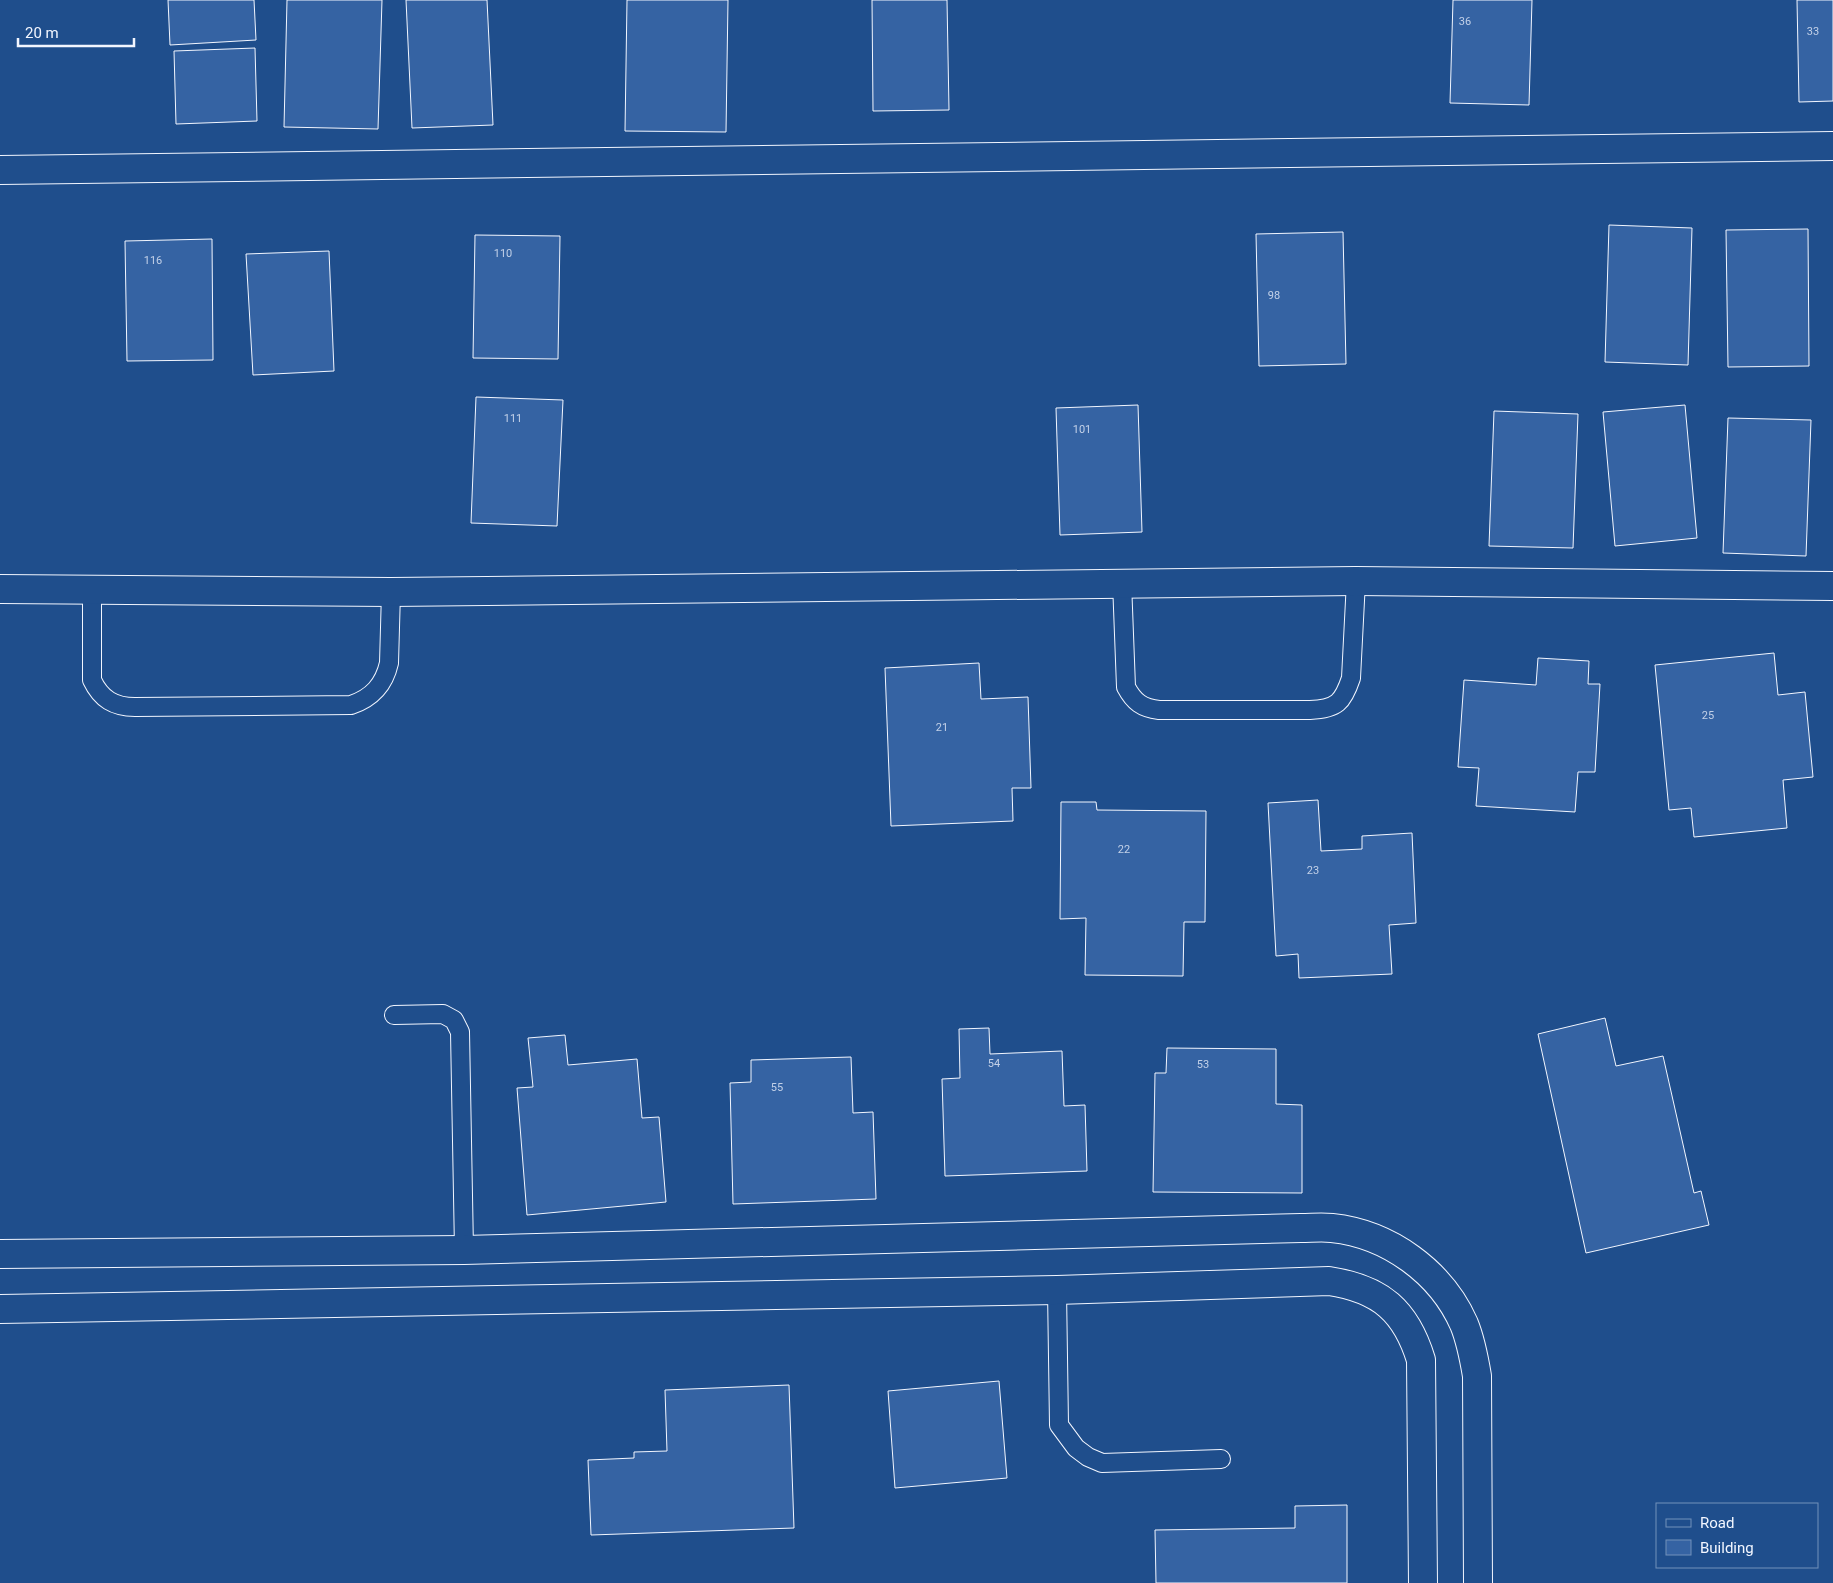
<svg xmlns="http://www.w3.org/2000/svg" width="1833" height="1583" font-family="Roboto,sans-serif">
	<style>
		.building { fill: #3563a3; stroke: #f2f6ff }
		.lines { fill: none; stroke-linecap: round; stroke-linejoin: round }
		.lane-casing { stroke: #f2f6ff; stroke-width: 20 }
		.street-casing { stroke: #f2f6ff; stroke-width: 30 }
		.lane { stroke: #1f4e8c; stroke-width: 18 }
		.street { stroke: #1f4e8c; stroke-width: 28 }
		.labels { text-anchor: middle; dominant-baseline: central; stroke-width: 4; stroke-linejoin: round; paint-order: stroke }
		.number-label { font-size: 11px; fill: #c3d1e8 }
	</style>
	<rect width="100%" height="100%" fill="#1f4e8c"/>
	<g class="building">
		<polygon points="168,0 254,0 256,40 170,45"/>
		<polygon points="287,0 382,0 378,129 284,127"/>
		<polygon points="406,0 487,0 493,125 412,128"/>
		<polygon points="627,0 728,0 726,132 625,131"/>
		<polygon points="872,0 947,0 949,110 873,111"/>
		<polygon points="1453,0 1532,0 1529,105 1450,103"/>
		<polygon points="1797,0 1833,0 1833,101 1799,102"/>
		<polygon points="255,48 257,121 176,124 174,51"/>
		<polygon points="1609,225 1692,228 1688,365 1605,362"/>
		<polygon points="1808,229 1809,366 1728,367 1726,230"/>
		<polygon points="1343,232 1346,364 1259,366 1256,234"/>
		<polygon points="475,235 560,236 558,359 473,358"/>
		<polygon points="212,239 213,360 127,361 125,241"/>
		<polygon points="329,251 334,371 253,375 246,254"/>
		<polygon points="476,397 563,400 557,526 471,523"/>
		<polygon points="1138,405 1142,532 1060,535 1056,408"/>
		<polygon points="1685,405 1697,538 1615,546 1603,412"/>
		<polygon points="1494,411 1578,414 1573,548 1489,546"/>
		<polygon points="1728,418 1811,420 1806,556 1723,553"/>
		<polygon points="1774,653 1778,695 1805,692 1813,777 1783,780 1787,828 1694,837 1691,808 1669,810 1655,665"/>
		<polygon points="1538,658 1589,661 1588,684 1600,684 1595,772 1578,772 1575,812 1476,806 1479,768 1458,767 1464,680 1536,685"/>
		<polygon points="979,663 981,699 1028,697 1031,788 1012,788 1013,821 891,826 885,668"/>
		<polygon points="1318,800 1321,851 1362,849 1362,836 1412,833 1416,923 1389,925 1392,974 1299,978 1298,954 1276,956 1268,803"/>
		<polygon points="1061,802 1096,802 1097,810 1206,811 1205,922 1184,922 1183,976 1085,975 1086,918 1060,919"/>
		<polygon points="1605,1018 1616,1066 1663,1056 1694,1193 1701,1191 1709,1225 1586,1253 1538,1034"/>
		<polygon points="989,1028 990,1054 1062,1051 1064,1106 1085,1105 1087,1171 945,1176 942,1079 960,1078 959,1029"/>
		<polygon points="565,1035 568,1065 637,1059 642,1118 659,1117 666,1202 527,1215 517,1088 533,1087 528,1038"/>
		<polygon points="1167,1048 1276,1049 1276,1104 1302,1105 1302,1193 1153,1192 1155,1073 1166,1073"/>
		<polygon points="851,1057 853,1113 873,1112 876,1199 733,1204 730,1083 751,1082 751,1060"/>
		<polygon points="999,1381 1007,1478 895,1488 888,1391"/>
		<polygon points="789,1385 794,1528 591,1535 588,1460 634,1458 634,1452 667,1451 665,1390"/>
		<polygon points="1347,1505 1347,1583 1156,1583 1155,1530 1295,1528 1295,1506"/>
	</g>
	<g class="lines">
		<defs>
			<g id="lane">
				<path d="M1122 582 1126 687C1134 702 1142 708 1159 710H1310C1337 709 1343 702 1351 678L1356 581"/>
				<path d="M92 590V680C101 699 114 707 135 707L351 705C372 698 384 685 389 663L391 592"/>
				<polyline points="394,1015 443,1014 454,1020 460,1032 464,1250"/>
				<polyline points="1057,1290 1059,1425 1076,1448 1088,1457 1102,1463 1221,1459"/>
			</g>
			<g id="street">
				<polyline points="0,170 1833,146"/>
				<polyline points="0,589 391,592 1356,581 1833,586"/>
				<path d="M0 1254 464 1250 1301 1228C1311 1228 1322 1227 1332 1228 1389 1234 1441 1272 1464 1324 1471 1341 1474 1358 1477 1376L1478 1583"/>
				<path d="M0 1309 1057 1290 1329 1281C1381 1289 1406 1311 1421 1360L1423 1583"/>
			</g>
		</defs>
		<use href="#lane" class="lane-casing"/>
		<use href="#street" class="street-casing"/>
		<use href="#lane" class="lane"/>
		<use href="#street" class="street"/>
	</g>
	<g class="labels">
		<g class="number-label">
			<text x="1465" y="21">36</text>
			<text x="1813" y="31">33</text>
			<text x="503" y="253">110</text>
			<text x="153" y="260">116</text>
			<text x="1274" y="295">98</text>
			<text x="513" y="418">111</text>
			<text x="1082" y="429">101</text>
			<text x="1708" y="715">25</text>
			<text x="942" y="727">21</text>
			<text x="1124" y="849">22</text>
			<text x="1313" y="870">23</text>
			<text x="994" y="1063">54</text>
			<text x="1203" y="1064">53</text>
			<text x="777" y="1087">55</text>
		</g>
	</g>
	<rect x="1656" y="1503" width="162" height="65" fill="#1f4e8c" stroke="#7391ba"/>
	<rect x="1666" y="1519" width="25" height="8" fill="#1f4e8c" stroke="#7391ba"/>
	<text x="1700" y="1528" font-size="15" fill="#f2f6ff">Road</text>
	<rect x="1666" y="1540" width="25" height="15" fill="#3563a3" stroke="#7391ba"/>
	<text x="1700" y="1553" font-size="15" fill="#f2f6ff">Building</text>
	<path d="M18 38v8h116v-8" fill="none" stroke="#f2f6ff" stroke-width="2.5"/>
	<text x="25" y="38" font-size="15" fill="#f2f6ff" stroke="#1f4e8c" stroke-width="4" paint-order="stroke">20 m</text>
</svg>
